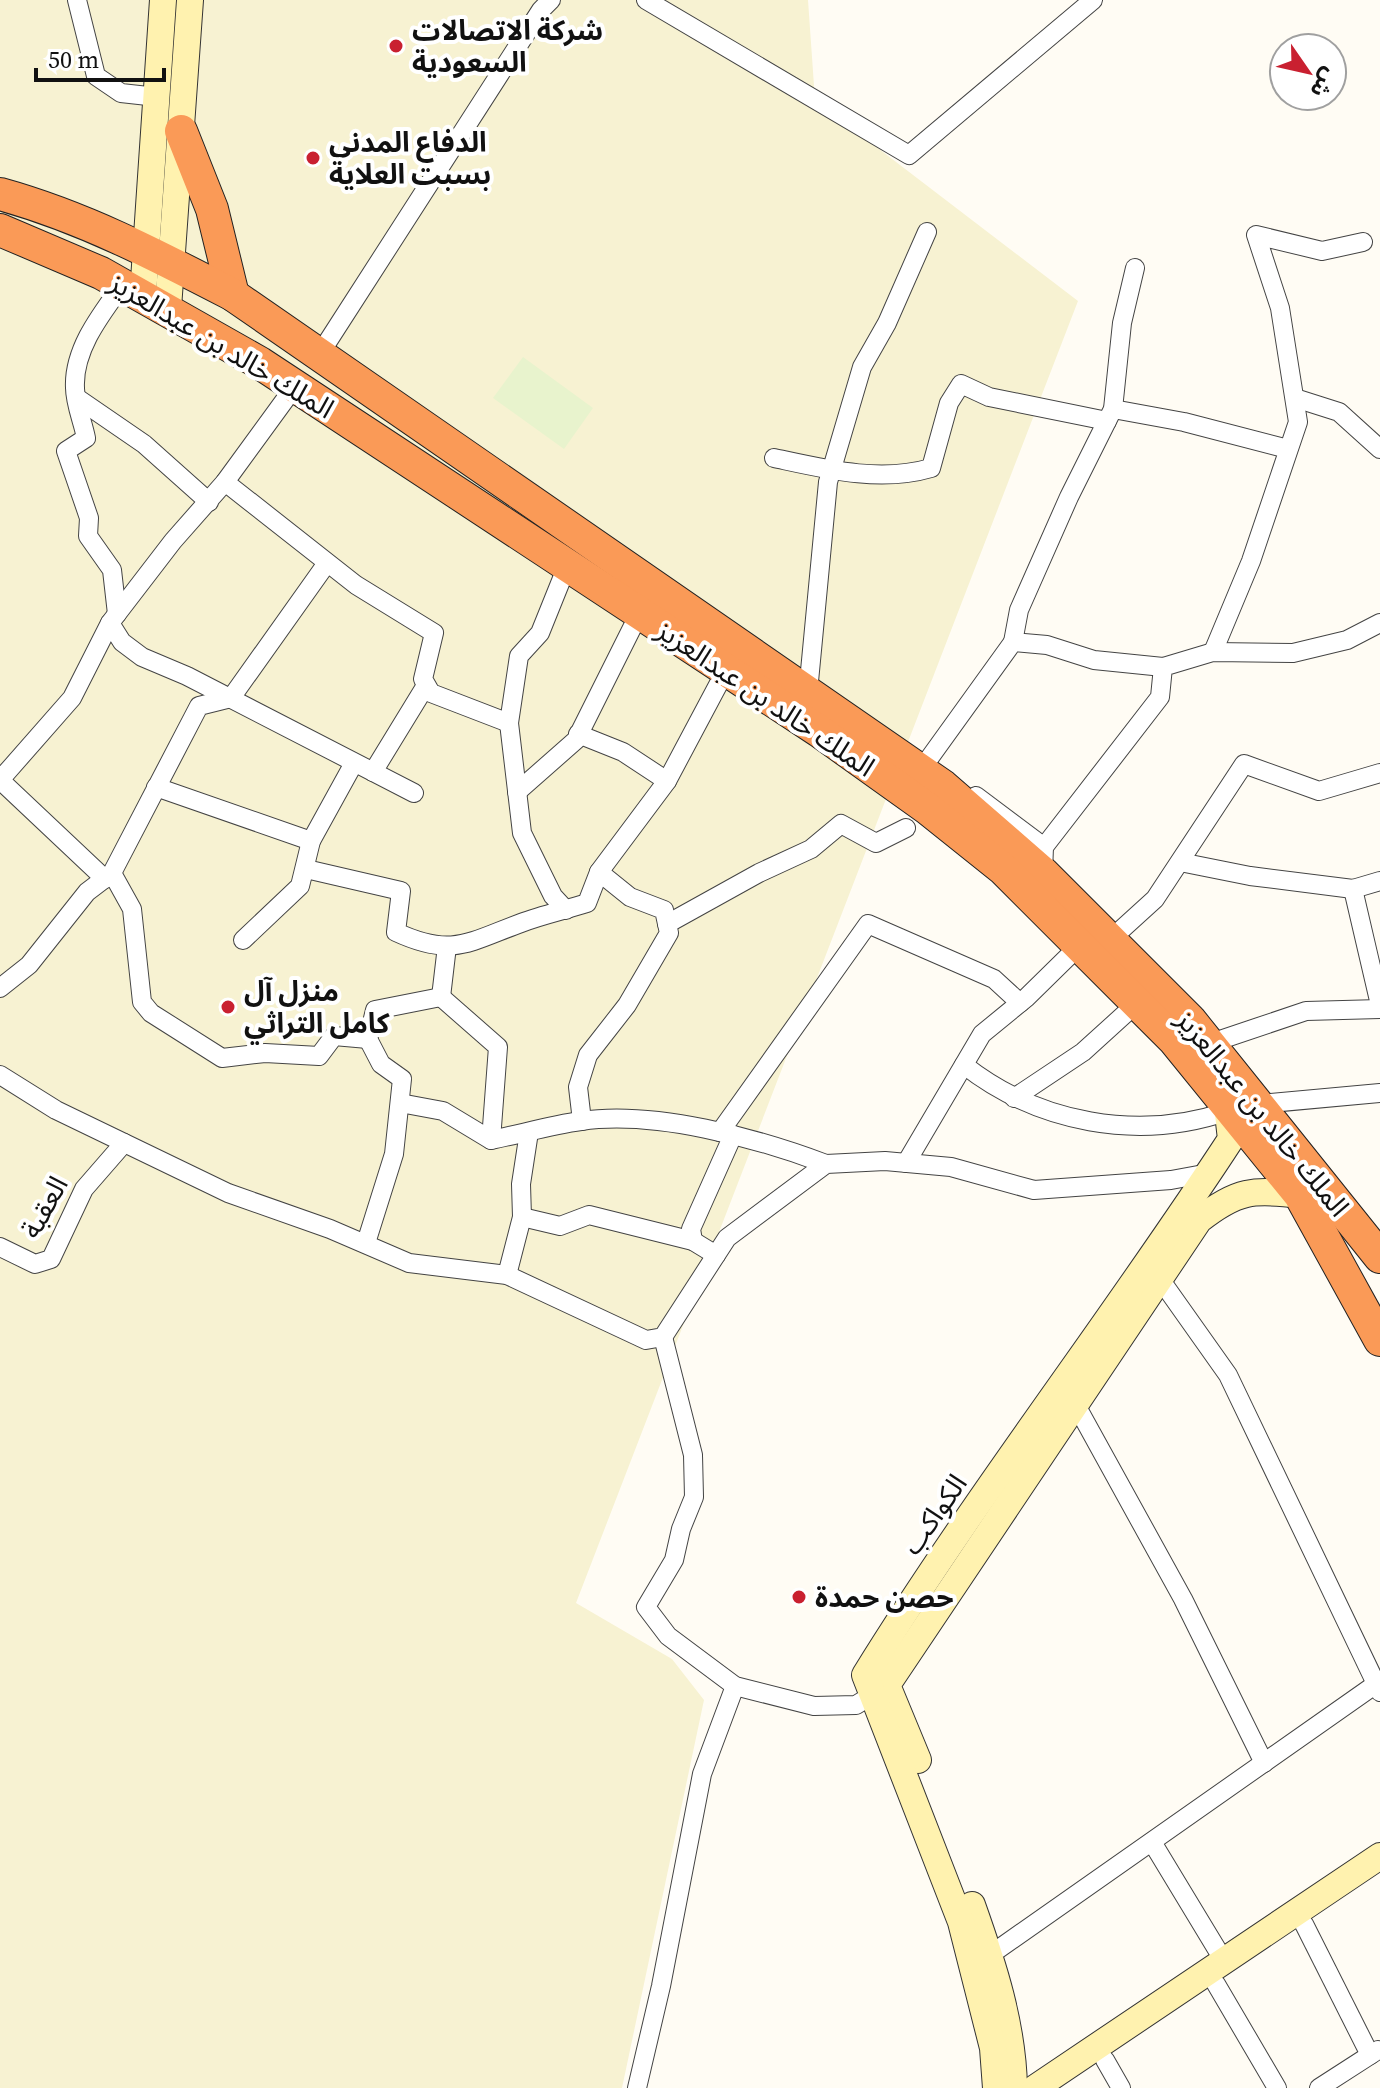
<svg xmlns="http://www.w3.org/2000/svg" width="1380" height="2088" font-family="'Source Serif 4','Noto Sans Arabic',serif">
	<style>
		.farmland { fill: #f7f2d2 }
		.pitch { fill: #e8f3cd }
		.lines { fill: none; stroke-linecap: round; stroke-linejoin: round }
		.street-casing { stroke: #444; stroke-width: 20 }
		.secondary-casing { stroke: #333; stroke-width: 28 }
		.highway-casing { stroke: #222; stroke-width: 34 }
		.street { stroke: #fff; stroke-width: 18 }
		.secondary { stroke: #fff2af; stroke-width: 26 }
		.highway { stroke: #fa9a57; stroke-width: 32 }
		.poi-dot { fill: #c92030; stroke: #fff; stroke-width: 3 }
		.labels { text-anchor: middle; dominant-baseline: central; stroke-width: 8; stroke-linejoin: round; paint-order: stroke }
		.poi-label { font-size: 28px; font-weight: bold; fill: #111; stroke: #fff; text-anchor: start }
		.street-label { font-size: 28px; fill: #111; stroke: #fff }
	</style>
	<rect width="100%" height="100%" fill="#fffcf4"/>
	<polygon class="farmland" points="0,0 808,0 815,100 1078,301 576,1603 672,1659 704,1700 622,2088 0,2088"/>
	<polygon class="pitch" points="523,357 593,408 564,449 493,398"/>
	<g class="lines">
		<defs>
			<g id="street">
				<polyline points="77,0 96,76 121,93 157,97"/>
				<polyline points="646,0 909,155 1093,0"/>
				<polyline points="321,352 541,10 551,0"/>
				<polyline points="77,398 144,444 209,502"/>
				<polyline points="1295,398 1339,412 1380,449"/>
				<polyline points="1113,409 1184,422 1288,449"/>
				<path d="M774 458C825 469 880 483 931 468L949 403 961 384 989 397 1107 421"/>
				<polyline points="225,482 356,585 434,633 423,679 431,693 509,723"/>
				<path d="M117 614 112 570 88 536 89 518 66 451 86 438C83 422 75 404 75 388 73 349 102 313 123 284"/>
				<polyline points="110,623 122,642 142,657 187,676 414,793"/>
				<polyline points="1013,642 1019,610 1069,497 1113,409 1122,323 1135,268"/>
				<polyline points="1213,652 1251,561 1298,422 1280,308 1256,235 1322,251 1363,242"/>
				<polyline points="808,692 828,482 862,367 887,323 927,232"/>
				<polyline points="578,734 623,752 667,781"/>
				<polyline points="928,760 1013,642 1047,645 1094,660 1163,667"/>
				<polyline points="373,772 425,687"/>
				<polyline points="0,780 72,698 110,623 173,541 225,482 295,386"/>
				<polyline points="0,780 105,879"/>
				<polyline points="156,787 311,841"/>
				<polyline points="517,792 576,740 639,614"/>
				<polyline points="976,796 1044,847"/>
				<polyline points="1180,862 1250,876 1353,889 1380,881"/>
				<path d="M306 869 401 891 396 932C452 958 469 942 521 923 542 915 565 910 587 903L599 872 667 781 726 670"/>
				<polyline points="112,873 132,909 142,1002 151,1013 222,1058 265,1053 319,1056 334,1036 368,1039 375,1010 441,997"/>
				<polyline points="1043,873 1044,847 1160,697 1163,667 1213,652 1293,653 1347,640 1380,623"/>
				<polyline points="1353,889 1380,1005"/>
				<polyline points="566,910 553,896 522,833 509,723 519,656 540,633 567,566"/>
				<polyline points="667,924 759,873 811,849 841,824 876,843 906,828"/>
				<polyline points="1111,939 1155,899 1244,764 1319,791 1380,773"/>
				<polyline points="243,940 300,886 311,841 354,763"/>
				<polyline points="0,988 29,965 87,892 112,873 199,706 231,698 327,563"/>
				<polyline points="441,997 498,1047 491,1140"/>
				<polyline points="441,997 447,946"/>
				<polyline points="1211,1043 1306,1011 1380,1009"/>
				<path d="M964 1065C1038 1123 1138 1142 1228 1111"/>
				<polyline points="0,1075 56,1110 228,1193 330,1229 409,1263 507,1275 646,1340 663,1337 727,1238 826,1164 885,1161 951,1167 1034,1190 1171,1180 1209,1173"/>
				<polyline points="1014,1098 1083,1052 1137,1003"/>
				<path d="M400 1103 443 1111 491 1140C521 1134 551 1125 581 1121 654 1110 757 1138 826 1164"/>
				<polyline points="1260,1104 1380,1093"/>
				<polyline points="582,1121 578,1087 588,1055 627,1005 669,933 664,910 630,897 599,872"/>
				<polyline points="720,1132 868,924 994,979 1020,1003"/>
				<polyline points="906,1163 982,1034 1026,998 1080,945"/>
				<polyline points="522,1217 560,1226 589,1215 693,1241 716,1255"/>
				<polyline points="693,1241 691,1229 733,1135"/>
				<polyline points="366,1243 394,1154 402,1079 381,1064 368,1039"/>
				<polyline points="0,1247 35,1264 51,1259 84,1189 124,1143"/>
				<polyline points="507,1275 522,1217 521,1184 529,1132"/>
				<polyline points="1160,1279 1228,1375 1380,1692"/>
				<polyline points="663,1337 693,1455 694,1497 681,1529 674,1560 646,1607 668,1636 735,1686 814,1706 856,1705 882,1689"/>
				<polyline points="1076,1405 1183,1599 1264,1763"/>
				<polyline points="1152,1842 1224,1961"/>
				<polyline points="1304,1924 1370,2055"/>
				<polyline points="990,1955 1376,1684"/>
				<polyline points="1216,1984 1277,2088"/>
				<polyline points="1105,2060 1121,2088"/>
				<polyline points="637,2088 661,1986 702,1774 735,1686"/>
				<polyline points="1319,2088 1378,2050"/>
			</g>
			<g id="secondary">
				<polyline points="143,295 163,0"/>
				<polyline points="168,308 190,0"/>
				<path d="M918 1760 887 1685 1199 1220C1237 1190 1253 1189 1300 1195"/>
				<path d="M972 1905C993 1964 1013 2025 1014 2088"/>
				<path d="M996 2088 993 2048 961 1922 865 1675C979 1491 1113 1320 1231 1139L1227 1105"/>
				<polyline points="1035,2088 1380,1856"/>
			</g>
			<g id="highway">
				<polyline points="181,131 212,209 233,295"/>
				<path d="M0 194C83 217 156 255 233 295L943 786 1043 873 1190 1020 1380 1257"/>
				<polyline points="0,230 101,273 260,363 819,731 928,809 1003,869 1174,1040 1300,1195 1380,1340"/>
			</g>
		</defs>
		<use href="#street" class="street-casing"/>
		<use href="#secondary" class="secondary-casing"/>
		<use href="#highway" class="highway-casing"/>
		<use href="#street" class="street"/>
		<use href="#secondary" class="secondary"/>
		<use href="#highway" class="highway"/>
	</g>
	<g class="poi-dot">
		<circle cx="396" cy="46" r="8"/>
		<circle cx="313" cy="158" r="8"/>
		<circle cx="228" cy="1007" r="8"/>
		<circle cx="799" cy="1597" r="8"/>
	</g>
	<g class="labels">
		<g class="poi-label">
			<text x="412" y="30">شركة الاتصالات<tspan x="412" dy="32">السعودية</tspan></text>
			<text x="329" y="142">الدفاع المدني<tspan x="329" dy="32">بسبت العلاية</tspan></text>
			<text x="244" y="991">منزل آل<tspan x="244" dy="32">كامل التراثي</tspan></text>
			<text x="815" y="1597">حصن حمدة</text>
		</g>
		<g class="street-label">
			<text transform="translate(222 345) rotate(31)">الملك خالد بن عبدالعزيز</text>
			<text transform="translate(766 698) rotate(34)">الملك خالد بن عبدالعزيز</text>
			<text transform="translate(1263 1113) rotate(51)">الملك خالد بن عبدالعزيز</text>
			<text transform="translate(44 1207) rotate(-61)">العقبة</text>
			<text transform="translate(934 1514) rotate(-55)">الكواكب</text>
		</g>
	</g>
	<g transform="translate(1308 72) rotate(124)"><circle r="38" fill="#ffffff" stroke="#a0a0a0" stroke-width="2"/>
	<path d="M0-6L14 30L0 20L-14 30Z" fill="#c92030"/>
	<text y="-12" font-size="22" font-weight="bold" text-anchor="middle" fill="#111111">ش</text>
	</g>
	<path d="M36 68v12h128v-12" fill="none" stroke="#111111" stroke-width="4"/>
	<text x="48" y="68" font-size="24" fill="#111111" stroke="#ffffff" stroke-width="6" paint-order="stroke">50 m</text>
</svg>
